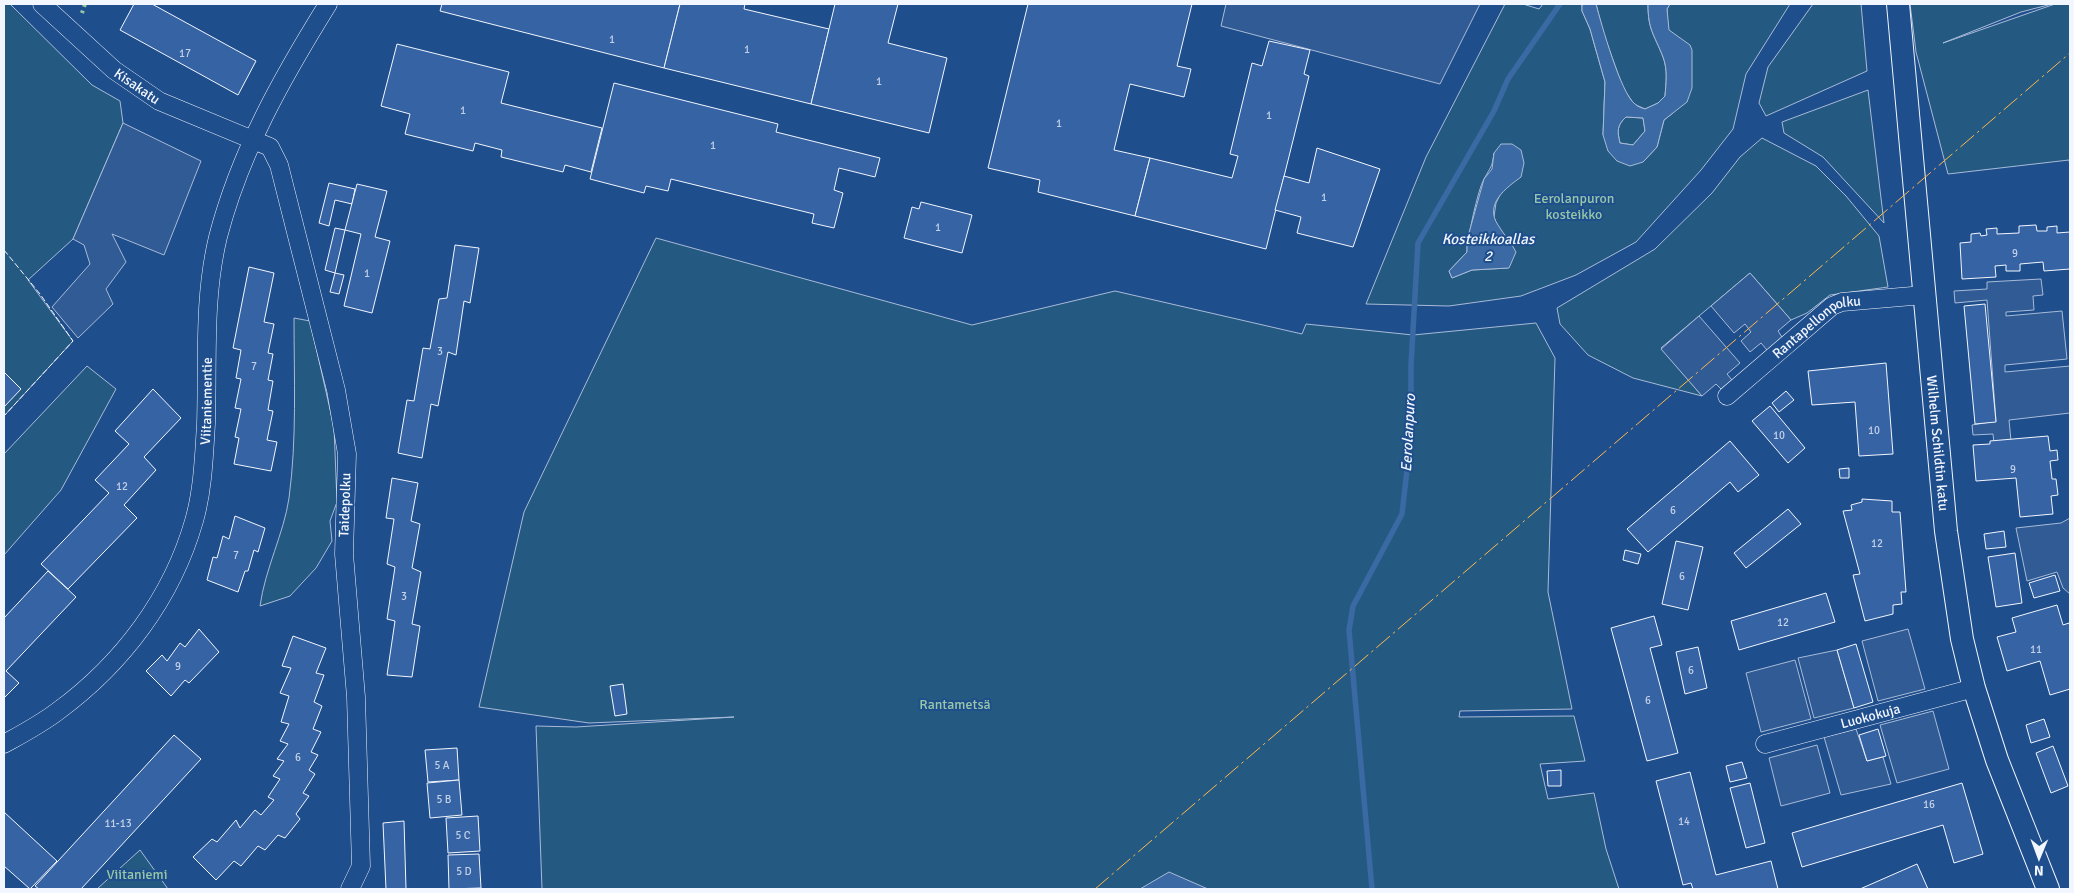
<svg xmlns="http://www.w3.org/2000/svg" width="2074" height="893" font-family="Signika,sans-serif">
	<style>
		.green { fill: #245a82; stroke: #a8bbd7; fill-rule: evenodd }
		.parking { fill: #305b95; stroke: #a8bbd7 }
		.water { fill: #3b69a3; stroke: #a8bbd7; fill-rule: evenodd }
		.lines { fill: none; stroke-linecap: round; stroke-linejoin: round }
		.stream { stroke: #3b69a3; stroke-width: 5.5 }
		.building { fill: #3563a3; stroke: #f2f6ff }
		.minor-casing { stroke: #f2f6ff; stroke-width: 19 }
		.tertiary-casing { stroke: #f2f6ff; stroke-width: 24 }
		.minor { stroke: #1f4e8c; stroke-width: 18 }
		.tertiary { stroke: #1f4e8c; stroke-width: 22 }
		.hedge { stroke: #97c8a6; stroke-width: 4; stroke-dasharray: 2.5 4; stroke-linecap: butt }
		.fence { stroke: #f2f6ff; stroke-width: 1; stroke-dasharray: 6 2.5; stroke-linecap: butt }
		.power { stroke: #ffb74d; stroke-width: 1; stroke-dasharray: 18 4 2.5 4; stroke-linecap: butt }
		.labels { text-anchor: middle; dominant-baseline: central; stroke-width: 4; stroke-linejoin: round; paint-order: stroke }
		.number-label { font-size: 11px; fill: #c3d1e8 }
		.street-label { font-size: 14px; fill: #f2f6ff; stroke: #1f4e8c }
		.park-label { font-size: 14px; fill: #97c8a6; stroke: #1f4e8c }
		.water-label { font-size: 15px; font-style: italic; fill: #f2f6ff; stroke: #1f4e8c }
	</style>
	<rect width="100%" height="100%" fill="#1f4e8c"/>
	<g class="green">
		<polygon points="4,4 10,4 92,85 120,101 123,123 73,239 28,280 73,341 4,416"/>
		<path d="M1505 4H1523L1539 9 1543 4H1586L1582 5V11L1590 29 1605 82 1603 135 1643 162 1657 147 1664 120 1673 113 1667 9 1670 4H1790L1746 74 1733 129 1701 170 1636 242 1576 275 1521 296 1449 306 1366 304 1426 157ZM1494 153 1503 189 1496 203 1494 217 1508 268 1472 270 1452 278 1449 271 1467 252C1467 240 1478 189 1484 179 1491 166 1492 168 1494 153Z"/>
		<path d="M1596 4H1648C1648 30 1654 34 1663 57 1668 70 1666 83 1665 96L1658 103 1645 109 1634 104 1623 88 1604 35Z"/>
		<polygon points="1813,4 1861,4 1867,71 1766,116 1759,103 1768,67"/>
		<polygon points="1910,4 2052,4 2021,12 1943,43 2055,4 2070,4 2070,166 2069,160 1948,174 1916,52"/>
		<polygon points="1868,90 1884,223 1823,157 1784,133 1782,122"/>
		<path d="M1626 117 1643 118 1645 131 1633 145 1620 143C1617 131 1617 125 1626 117Z"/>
		<polygon points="1762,138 1816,166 1846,196 1879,236 1888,287 1830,295 1807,313 1791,320 1750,273 1661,348 1702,396 1633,378 1588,355 1560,324 1557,308 1655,249 1712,193 1740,157"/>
		<polygon points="656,238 972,325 1115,291 1302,334 1306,324 1413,335 1536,323 1555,358 1548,592 1572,709 1460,711 1459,717 1574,716 1585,761 1540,764 1548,799 1594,793 1606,849 1619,889 542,889 536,726 576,727 734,717 589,723 479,707 524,512"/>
		<path d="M294 318 310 321 334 427 337 502 330 521 332 541 316 568 290 596 260 606C265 569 284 533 289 498 297 439 294 378 294 318Z"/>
		<polygon points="87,366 116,389 61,490 4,555 4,454"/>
		<polygon points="140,850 168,889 97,889"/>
	</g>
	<g class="parking">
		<polygon points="1226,4 1480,4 1440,84 1221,26"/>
		<polygon points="123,123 201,161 164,255 112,234 126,262 106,289 113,304 78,338 52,307 90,264 84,245 73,239"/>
		<polygon points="1750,273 1791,320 1778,331 1782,337 1767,350 1761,343 1750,352 1741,341 1751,332 1745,324 1734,333 1711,306"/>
		<polygon points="2041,279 2043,295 2033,296 2034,310 2006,312 2006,316 2062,311 2067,359 2005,365 2005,372 2070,366 2070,413 2009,420 2011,441 1994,443 1993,434 1973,435 1972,425 1996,421 1987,300 1955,303 1954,291 1987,289 1987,282"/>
		<polygon points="1699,316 1740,363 1727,374 1732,380 1721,389 1716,384 1702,396 1661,349"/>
		<polygon points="2070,518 2070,594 2063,588 2057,572 2027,581 2016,528 2061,523"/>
		<polygon points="1908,629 1925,689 1878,701 1862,641"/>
		<polygon points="1837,650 1854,708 1814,718 1798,658"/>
		<polygon points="1795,660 1811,719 1761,732 1746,673"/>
		<polygon points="1933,711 1949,769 1897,783 1880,725"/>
		<polygon points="1856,729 1867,761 1883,757 1891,784 1841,795 1824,737"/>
		<polygon points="1817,745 1830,793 1781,806 1769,758"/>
	</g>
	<g class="water">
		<path d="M1586 4H1596C1601 23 1621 94 1635 104 1638 107 1642 108 1645 109L1658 103 1665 96C1666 83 1668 70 1663 57 1654 34 1648 30 1648 4H1670L1667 9 1669 30 1690 45 1692 50V88L1687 102 1664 120 1657 147 1643 162 1630 166 1617 161 1608 151 1603 135 1605 82 1590 29 1582 11V5ZM1626 117 1643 118 1645 131 1633 145 1620 143C1617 131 1617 125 1626 117Z"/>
		<path d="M1501 144H1512L1521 150 1524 163 1521 177C1506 188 1484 204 1498 225 1504 235 1511 242 1516 252L1509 268 1472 270 1452 278 1449 271 1467 252V240L1484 179 1492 169 1494 153Z"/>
		<polygon points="1169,872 1208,889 1140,889"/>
	</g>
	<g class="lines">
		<polyline class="stream" points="1372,889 1349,630 1353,606 1402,514 1411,435 1411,365 1418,243 1494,111 1508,79 1560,4"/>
	</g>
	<g class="building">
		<polygon points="134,4 152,4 256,61 238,95 120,30"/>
		<polygon points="442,4 680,4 664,68 440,11"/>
		<polygon points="680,4 745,4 744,9 829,29 811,104 664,68"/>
		<polygon points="835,4 898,4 888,43 947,58 929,133 811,104"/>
		<polygon points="1028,4 1192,4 1177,66 1191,69 1184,97 1130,84 1114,150 1150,158 1135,216 1038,192 1040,180 988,168"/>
		<polygon points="1269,41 1310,50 1304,74 1309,76 1266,249 1135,216 1150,158 1232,178 1238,156 1230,154 1252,63 1262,66"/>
		<polygon points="397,44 509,72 501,103 602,128 591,172 565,165 563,172 501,157 502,150 475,143 473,151 405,134 410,114 381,106"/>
		<polygon points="614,83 778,124 776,132 880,158 875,177 839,168 834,190 843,193 834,228 812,223 814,214 671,179 668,191 646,186 644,193 590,179"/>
		<polygon points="1317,148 1380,169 1353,247 1297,233 1301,217 1275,210 1284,176 1309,183"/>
		<polygon points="329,183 355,189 352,204 335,200 329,226 319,223"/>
		<polygon points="357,184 387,191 375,237 390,241 372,313 344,306 361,234 345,230"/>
		<polygon points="921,202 972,215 962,253 904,238 912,207 919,209"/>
		<polygon points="2036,225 2037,231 2047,231 2047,227 2057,226 2057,233 2070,232 2070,269 2044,271 2043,262 2020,264 2020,271 2006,271 2006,265 1995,266 1996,277 1962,279 1960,243 1971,242 1971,234 1980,233 1981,236 1987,235 1986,229 1997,228 1997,234 2019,233 2019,226"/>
		<polygon points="335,228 345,230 335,273 325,270"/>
		<polygon points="455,245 479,248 470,303 464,301 456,355 448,352 438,406 431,404 422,458 398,453 407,400 414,401 423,348 430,349 439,299 447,298"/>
		<polygon points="249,267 274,273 264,322 274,324 268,353 273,354 268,380 273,381 268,410 273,411 267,440 277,442 271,471 234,464 239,438 235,437 241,409 235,408 241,379 236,378 241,350 233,348"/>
		<polygon points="335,273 344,275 339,294 330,292"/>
		<polygon points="1985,304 1996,422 1975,424 1964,306"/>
		<polygon points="1886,363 1893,454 1859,456 1855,402 1812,405 1808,371"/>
		<polygon points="4,372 21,389 4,407"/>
		<polygon points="153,389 181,418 144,457 156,470 124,505 137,518 68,589 41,564 109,493 95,480 129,444 115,431"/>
		<polygon points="1786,391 1794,400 1779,412 1772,403"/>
		<polygon points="1770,406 1805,448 1788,463 1752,421"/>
		<polygon points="2048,436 2050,451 2057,450 2058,460 2050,461 2052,479 2056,479 2058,495 2051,496 2053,514 2020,517 2016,478 1976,481 1973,445 1990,444 1990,441"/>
		<polygon points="1730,441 1759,475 1738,492 1730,482 1648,552 1627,529"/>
		<polygon points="1849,468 1849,478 1840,478 1839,469"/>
		<polygon points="392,478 418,483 411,521 420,524 412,568 421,572 412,624 420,626 412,677 387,675 395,621 387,619 395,567 387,564 394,519 386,518"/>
		<polygon points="1862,499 1892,501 1892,512 1900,512 1906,592 1901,592 1902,604 1893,605 1893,614 1865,621 1853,575 1860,574 1843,511 1852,510 1851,505 1862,502"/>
		<polygon points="1788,509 1801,524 1746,568 1734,553"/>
		<polygon points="235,516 265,528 258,552 254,550 248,571 245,571 238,592 207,580 213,557 217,558 223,536 229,539"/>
		<polygon points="2004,531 2006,547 1986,549 1984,534"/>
		<polygon points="1676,541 1703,547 1688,610 1662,604"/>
		<polygon points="1625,550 1641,554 1638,564 1623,560"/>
		<polygon points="2015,553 2022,603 1996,607 1988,557"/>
		<polygon points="48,571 76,597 6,671 19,683 4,698 4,618"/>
		<polygon points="2055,575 2060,591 2034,598 2029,583"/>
		<polygon points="1826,593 1835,622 1739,650 1731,621"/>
		<polygon points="2057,605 2063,625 2069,623 2070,627 2070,689 2050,695 2040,661 2007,671 1997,637 2016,632 2012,618"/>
		<polygon points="1654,616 1662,645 1650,648 1678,753 1647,761 1611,628"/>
		<polygon points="199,629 219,652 189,683 185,680 171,696 146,671 162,655 167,661 180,643 185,647"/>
		<polygon points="293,636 326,648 316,673 324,675 314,702 322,706 313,729 321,732 311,752 318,755 309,770 315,774 303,793 309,796 296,814 300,819 285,838 278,835 265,850 258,846 241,866 234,861 216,880 193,857 212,839 217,842 236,820 240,828 255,810 261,815 274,800 268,797 280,779 273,776 284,761 277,759 288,744 280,741 289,724 281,722 289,696 280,693 291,668 282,666"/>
		<polygon points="1856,644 1873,702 1854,708 1837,650"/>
		<polygon points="1698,647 1707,688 1685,694 1676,652"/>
		<polygon points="623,684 627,714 615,716 610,686"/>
		<polygon points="2044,719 2050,737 2031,743 2026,725"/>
		<polygon points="1878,729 1886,756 1867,761 1859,735"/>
		<polygon points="174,735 201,759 81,889 39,889 35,886"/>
		<polygon points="2053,746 2068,786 2051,793 2036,753"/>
		<polygon points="457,748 459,780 428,782 425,750"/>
		<polygon points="1742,762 1747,778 1730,782 1726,766"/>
		<polygon points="1561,770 1561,786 1548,786 1547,771"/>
		<polygon points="1690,772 1716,875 1771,861 1778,889 1693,889 1691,883 1683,885 1656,781"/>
		<polygon points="459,780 462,815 430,818 427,783"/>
		<polygon points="1750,783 1765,843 1746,848 1730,788"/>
		<polygon points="1962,783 1983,854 1954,863 1943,825 1802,867 1792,833"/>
		<polygon points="4,812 57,861 30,889 4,866"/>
		<polygon points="478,816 480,851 448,853 446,818"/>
		<polygon points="404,821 406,889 386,889 383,823"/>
		<polygon points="479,854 481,888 449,889 448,855"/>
		<polygon points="1917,864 1928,889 1860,889"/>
	</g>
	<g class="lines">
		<defs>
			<g id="minor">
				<path id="s1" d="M42 4 114 70 159 101 270 147 279 165 336 390 347 454 344 554 356 697 361 866 350 889"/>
				<path id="s2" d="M1727 396 1832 306 1842 302 1924 295"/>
				<path id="s3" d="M4 744C22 734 41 724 58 711 122 664 172 598 194 521 203 490 204 455 206 424 208 361 203 299 218 237 240 152 282 78 328 4"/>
				<path id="s4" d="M1765 744 1974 688"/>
			</g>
			<g id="tertiary">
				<path id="s5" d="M1898 4 1946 531 1962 639 1974 688 1997 760 2048 889"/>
			</g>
		</defs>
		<use href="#minor" class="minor-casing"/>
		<use href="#tertiary" class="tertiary-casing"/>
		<use href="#minor" class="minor"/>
		<use href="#tertiary" class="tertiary"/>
		<polyline class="hedge" points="82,13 85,4"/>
		<polyline class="fence" points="4,250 40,294 73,341 4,416"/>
		<polyline class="power" points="1095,889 2070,53"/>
	</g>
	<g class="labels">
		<g class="number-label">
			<text x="612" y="39">1</text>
			<text x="747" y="49">1</text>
			<text x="185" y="53">17</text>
			<text x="879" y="81">1</text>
			<text x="463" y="110">1</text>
			<text x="1269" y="115">1</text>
			<text x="1059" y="123">1</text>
			<text x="713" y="145">1</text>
			<text x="1324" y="197">1</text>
			<text x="938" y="227">1</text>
			<text x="2015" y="253">9</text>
			<text x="367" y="273">1</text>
			<text x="440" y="351">3</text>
			<text x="254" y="366">7</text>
			<text x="1874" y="430">10</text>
			<text x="1779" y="435">10</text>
			<text x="2013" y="469">9</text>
			<text x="122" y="486">12</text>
			<text x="1673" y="510">6</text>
			<text x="1877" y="543">12</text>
			<text x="236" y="555">7</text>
			<text x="1682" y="576">6</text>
			<text x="404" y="596">3</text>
			<text x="1783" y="622">12</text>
			<text x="2036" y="649">11</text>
			<text x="178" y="666">9</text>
			<text x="1691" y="670">6</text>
			<text x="1648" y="700">6</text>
			<text x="298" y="757">6</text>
			<text x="442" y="765">5 A</text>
			<text x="444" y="799">5 B</text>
			<text x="1929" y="804">16</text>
			<text x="1684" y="821">14</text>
			<text x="118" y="823">11-13</text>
			<text x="463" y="835">5 C</text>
			<text x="464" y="871">5 D</text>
		</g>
		<g class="street-label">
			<text stroke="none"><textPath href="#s1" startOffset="126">Kisakatu</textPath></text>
			<text stroke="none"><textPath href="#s2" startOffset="115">Rantapellonpolku</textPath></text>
			<text stroke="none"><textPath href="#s3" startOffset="422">Viitaniementie</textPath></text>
			<text stroke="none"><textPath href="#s5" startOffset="441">Wilhelm Schildtin katu</textPath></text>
			<text transform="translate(345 505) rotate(-88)">Taidepolku</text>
			<text stroke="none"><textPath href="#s4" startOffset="109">Luokokuja</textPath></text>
		</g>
		<g class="park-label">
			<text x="1574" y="198">Eerolanpuron<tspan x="1574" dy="16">kosteikko</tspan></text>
			<text x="955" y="704">Rantametsä</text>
			<text x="137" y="874">Viitaniemi</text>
		</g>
		<g class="water-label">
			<text x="1488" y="239">Kosteikkoallas<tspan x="1488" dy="17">2</tspan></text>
			<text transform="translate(1408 433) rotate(-87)">Eerolanpuro</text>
		</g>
	</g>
	<rect width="2074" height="893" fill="none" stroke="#f2f6ff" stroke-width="10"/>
	<g transform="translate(2039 858) rotate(181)" stroke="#1f4e8c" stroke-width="4" paint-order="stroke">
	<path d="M0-4L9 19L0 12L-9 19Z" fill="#f2f6ff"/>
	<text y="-8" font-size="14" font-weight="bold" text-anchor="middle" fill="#f2f6ff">N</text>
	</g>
</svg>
